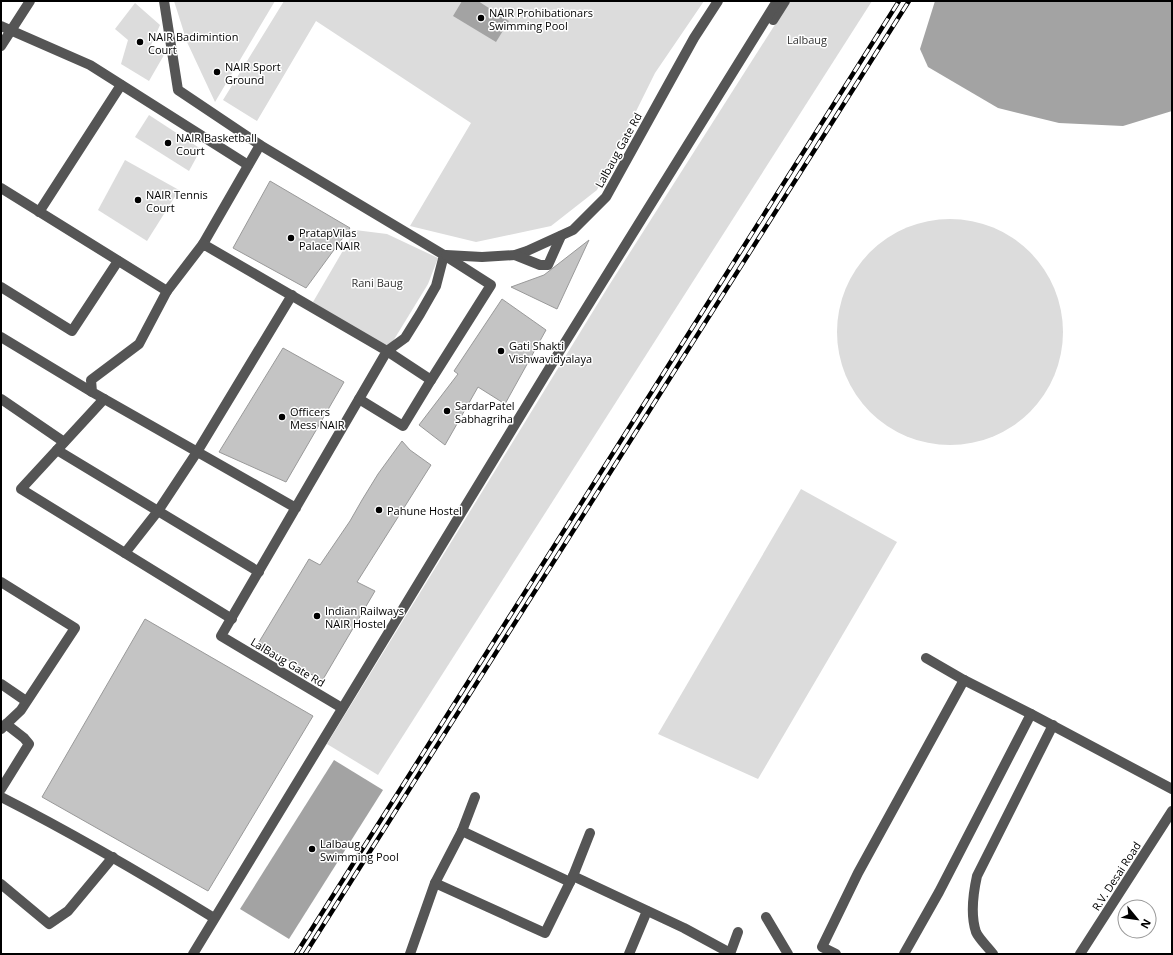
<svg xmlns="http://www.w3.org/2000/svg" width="1173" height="955" font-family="'Open Sans',sans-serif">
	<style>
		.green { fill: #dcdcdc }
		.water { fill: #a3a3a3 }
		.building { fill: #c4c4c4; stroke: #999 }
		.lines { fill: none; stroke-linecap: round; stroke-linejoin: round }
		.minor { stroke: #555; stroke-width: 10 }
		.rail-casing { stroke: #000; stroke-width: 4.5 }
		.rail { stroke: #fff; stroke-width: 3; stroke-dasharray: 9; stroke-linecap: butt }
		.poi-dot { fill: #000; stroke: #fff; stroke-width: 1.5 }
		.labels { text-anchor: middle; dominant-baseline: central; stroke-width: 3; stroke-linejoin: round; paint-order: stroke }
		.poi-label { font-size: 11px; fill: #000; stroke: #fff; text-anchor: start }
		.park-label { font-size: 11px; fill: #333; stroke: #fff }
		.street-label { font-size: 11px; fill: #000; stroke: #fff }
	</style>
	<rect width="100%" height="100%" fill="#fff"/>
	<g class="green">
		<polygon points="174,1 275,1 215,102 187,42"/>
		<polygon points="284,1 704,1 655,73 597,190 551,226 476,242 410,226 471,123 316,21 257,121 223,100"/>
		<polygon points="790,1 872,1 378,775 327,744 608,287"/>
		<polygon points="135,3 160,25 151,45 164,55 149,81 121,64 128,40 115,29"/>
		<polygon points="149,115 201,149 189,171 135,137"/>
		<polygon points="125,160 179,190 147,241 98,210"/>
		<circle cx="950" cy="332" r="113"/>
		<polygon points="355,230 387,234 438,258 428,284 387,351 313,302"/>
		<polygon points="801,489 897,542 758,779 658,734"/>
	</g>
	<g class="water">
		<polygon points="462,1 478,1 509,21 496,42 453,16"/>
		<polygon points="935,1 1172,1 1172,111 1123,126 1059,123 998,108 928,67 920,49"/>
		<polygon points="334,760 383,790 289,939 240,909"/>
	</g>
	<g class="building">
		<polygon points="270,181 350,228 306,288 233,248"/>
		<polygon points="589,240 557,309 511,287 544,275"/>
		<polygon points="502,299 546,330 505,404 478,387 445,445 419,425 458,374 454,371"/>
		<polygon points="283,348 344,382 286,482 219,452"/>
		<polygon points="402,441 410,450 431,465 357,582 375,591 322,681 259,642 309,559 320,565 350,521 362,500 378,474"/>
		<polygon points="145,619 313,716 208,891 42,797"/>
	</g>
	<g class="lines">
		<g class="minor">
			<polyline points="164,1 178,90 260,145 444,255 491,285 431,380 387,351 405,338 420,314 436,286 444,255"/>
			<polyline points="773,20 785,1"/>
			<polyline points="1,26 90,65 248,165"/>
			<polyline points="1,46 30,1"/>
			<polyline points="1,188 167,291"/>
			<polyline points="39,212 121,85"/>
			<polyline points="203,244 260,145"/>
			<polyline points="446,255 482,257 515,255 527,251 573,230 606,197 694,38 718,1"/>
			<polyline points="515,255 540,265 548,265 561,236"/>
			<polyline points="1,287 72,331 118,261"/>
			<polyline points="1,337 92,392"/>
			<polyline points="1,399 64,442"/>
			<polyline points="104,399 57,450 259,572"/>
			<polyline points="359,399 403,426 431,380"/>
			<polyline points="57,450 21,489 232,619"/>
			<polyline points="296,508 92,392 91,380 139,344 167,291 203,244 387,351 221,636 342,708"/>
			<polyline points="125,553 158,511 197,452 292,295"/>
			<polyline points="1,582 75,628 21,710 1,729"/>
			<polyline points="926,658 964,680 1031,714 1172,789"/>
			<polyline points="1,684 26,701"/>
			<polyline points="1,789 29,744 24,738 6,724"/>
			<path d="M1 797C74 834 144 875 214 918"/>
			<polyline points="462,831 570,882"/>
			<polyline points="573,876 684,928 730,953"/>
			<polyline points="435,883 545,933 573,876 590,833"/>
			<polyline points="1,884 49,924 68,911 113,857"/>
			<polyline points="766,917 788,954"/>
			<polyline points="193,954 564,344 777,1"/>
			<polyline points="410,954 435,883 462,831 475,797"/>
			<polyline points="629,954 647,911"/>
			<polyline points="730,954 738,932"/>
			<polyline points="836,954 822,947 858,873 964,680"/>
			<polyline points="904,954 939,892 1031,714"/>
			<path d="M993 954C988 947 979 939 976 932 970 914 973 894 977 876L1053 725"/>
			<polyline points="1080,954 1172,811"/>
		</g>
		<defs>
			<g id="rail">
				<polyline points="296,954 899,1"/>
				<polyline points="305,954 909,1"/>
			</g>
		</defs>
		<use href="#rail" class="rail-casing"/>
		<use href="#rail" class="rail"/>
	</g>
	<g class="poi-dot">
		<circle cx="481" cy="18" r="4"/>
		<circle cx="140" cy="42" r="4"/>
		<circle cx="217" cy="72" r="4"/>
		<circle cx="168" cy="143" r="4"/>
		<circle cx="138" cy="200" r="4"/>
		<circle cx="291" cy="238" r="4"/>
		<circle cx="501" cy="351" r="4"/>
		<circle cx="447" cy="411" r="4"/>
		<circle cx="282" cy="417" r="4"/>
		<circle cx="379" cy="510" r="4"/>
		<circle cx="317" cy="616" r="4"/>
		<circle cx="312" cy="849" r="4"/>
	</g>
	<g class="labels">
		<g class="poi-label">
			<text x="489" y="12">NAIR Prohibationars<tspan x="489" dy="13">Swimming Pool</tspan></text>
			<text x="148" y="36">NAIR Badimintion<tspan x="148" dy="13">Court</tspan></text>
			<text x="225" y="66">NAIR Sport<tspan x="225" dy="13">Ground</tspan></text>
			<text x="176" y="137">NAIR Basketball<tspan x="176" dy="13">Court</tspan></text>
			<text x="146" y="194">NAIR Tennis<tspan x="146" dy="13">Court</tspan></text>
			<text x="299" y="232">PratapVilas<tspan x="299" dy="13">Palace NAIR</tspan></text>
			<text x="509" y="345">Gati Shakti<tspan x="509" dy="13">Vishwavidyalaya</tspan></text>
			<text x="455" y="405">SardarPatel<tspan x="455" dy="13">Sabhagriha</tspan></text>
			<text x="290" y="411">Officers<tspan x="290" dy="13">Mess NAIR</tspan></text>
			<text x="387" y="510">Pahune Hostel</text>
			<text x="325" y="610">Indian Railways<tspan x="325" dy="13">NAIR Hostel</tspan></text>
			<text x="320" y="843">Lalbaug<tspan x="320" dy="13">Swimming Pool</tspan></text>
		</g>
		<g class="park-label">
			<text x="807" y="39">Lalbaug</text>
			<text x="377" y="282">Rani Baug</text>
		</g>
		<g class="street-label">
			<text transform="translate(618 150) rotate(-61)">Lalbaug Gate Rd</text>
			<text transform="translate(288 662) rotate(31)">LalBaug Gate Rd</text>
			<text transform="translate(1116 876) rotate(-57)">R.V. Desai Road</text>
		</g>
	</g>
	<rect width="1173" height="955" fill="none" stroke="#000000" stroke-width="4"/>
	<g transform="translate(1137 919) rotate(119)"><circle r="19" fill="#ffffff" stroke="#999999"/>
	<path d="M0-3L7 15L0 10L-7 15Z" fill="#000000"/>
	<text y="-6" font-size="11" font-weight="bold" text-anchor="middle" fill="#000000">N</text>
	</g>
</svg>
